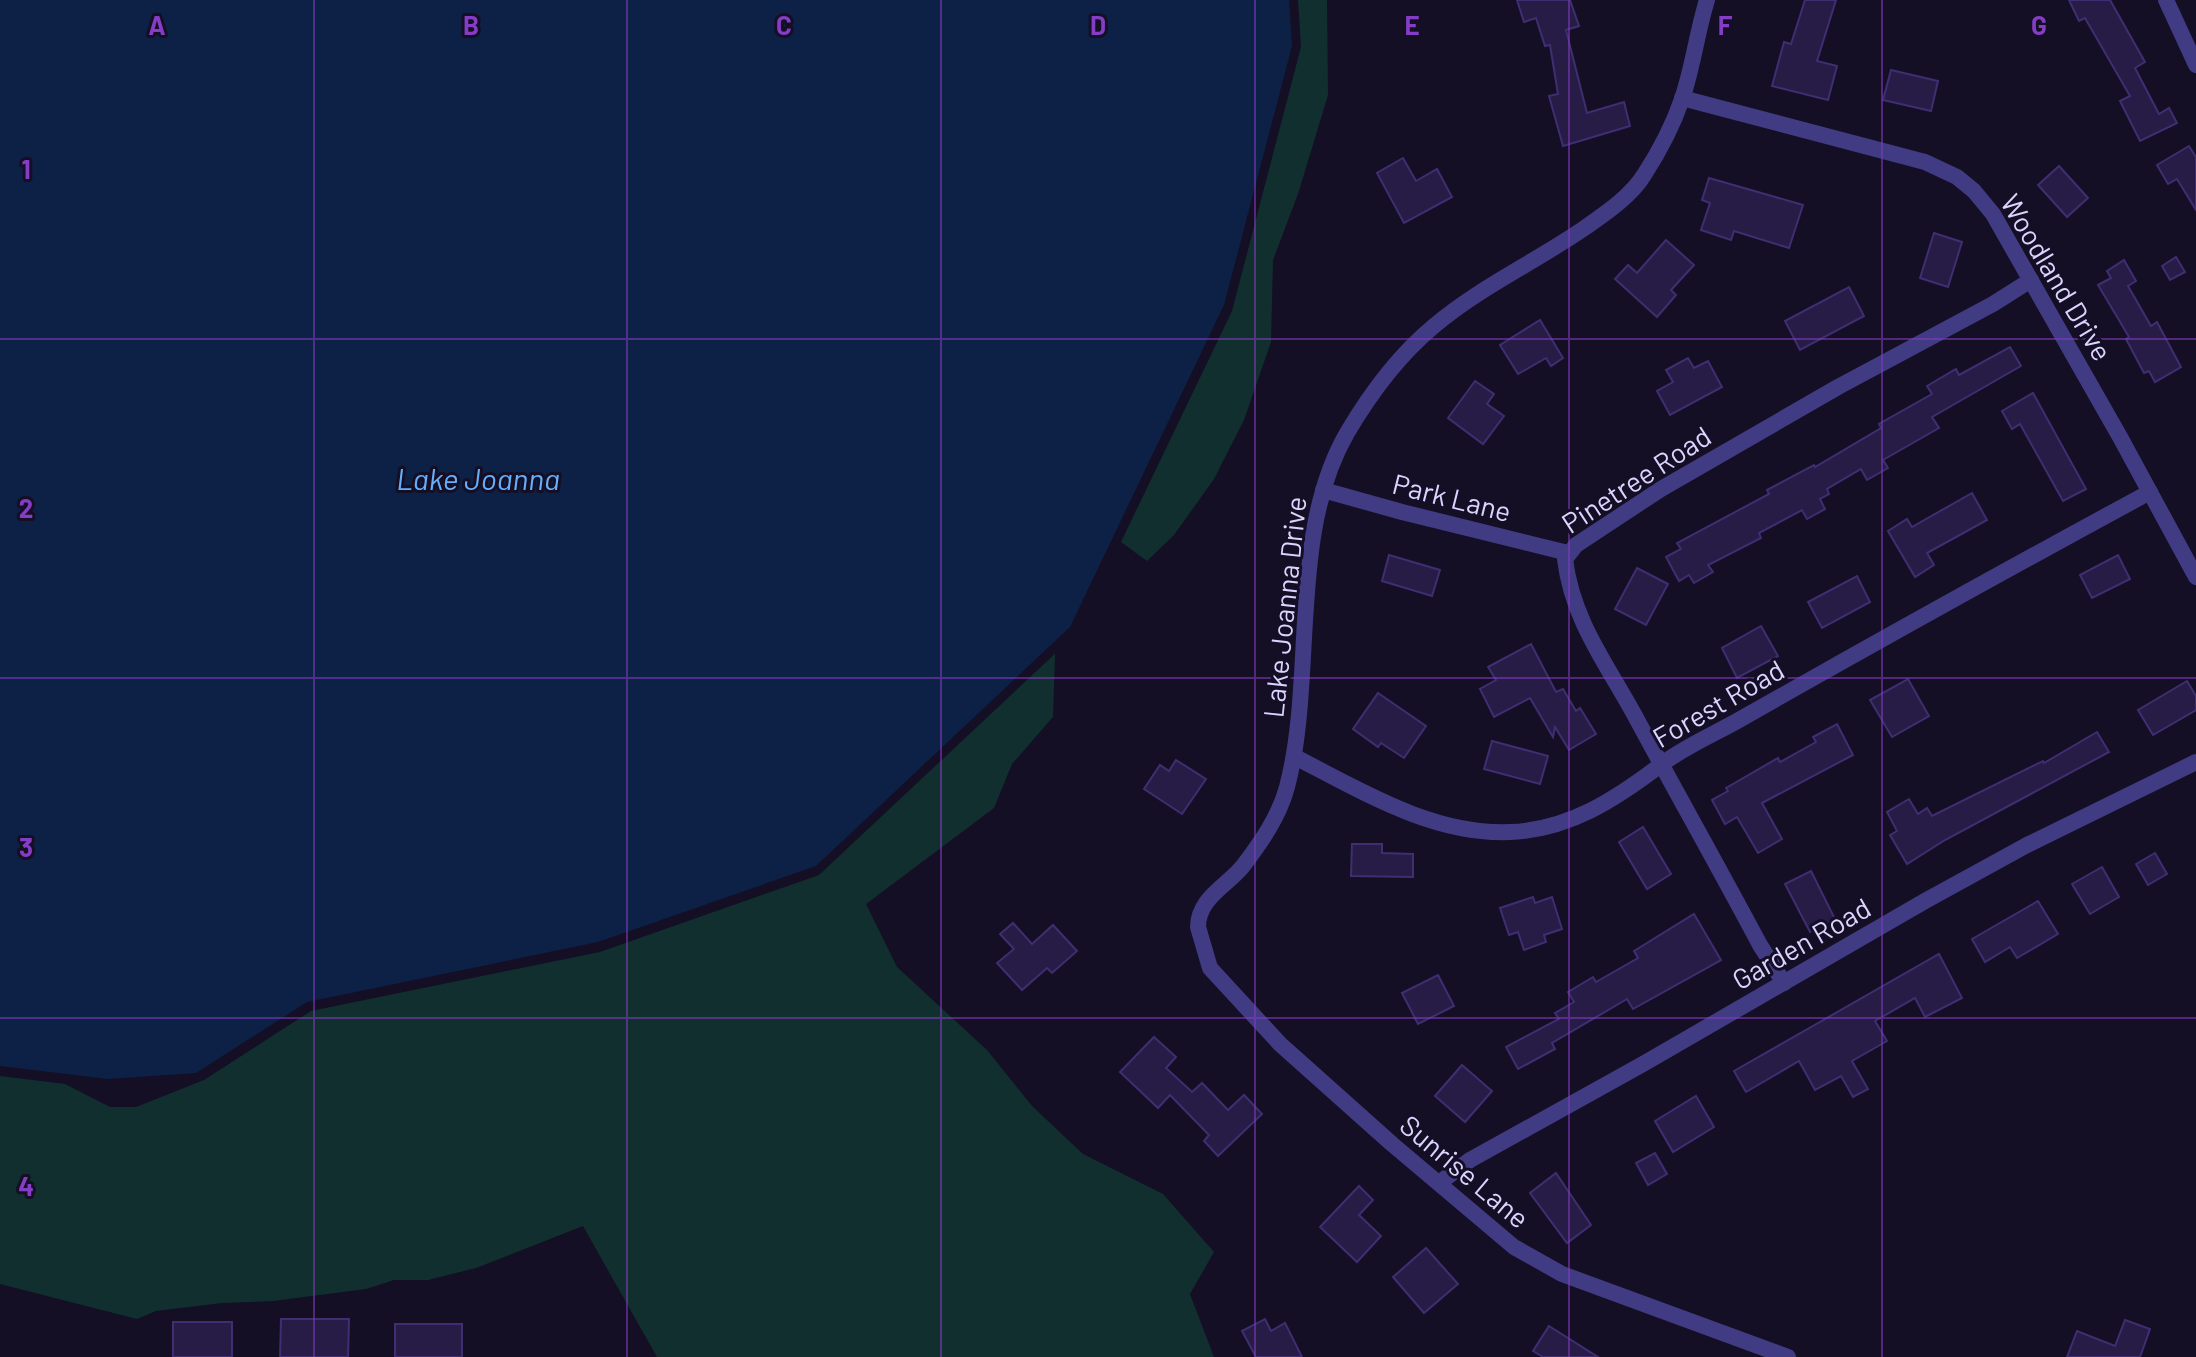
<svg xmlns="http://www.w3.org/2000/svg" width="2196" height="1357" font-family="Barlow,sans-serif">
	<style>
		.green { fill: #122f2f }
		.water { fill: #0d2046 }
		.building { fill: #261c46; stroke: #3f2e71; stroke-width: 2 }
		.lines { fill: none; stroke-linecap: round; stroke-linejoin: round }
		.minor { stroke: #413b83; stroke-width: 16 }
		.grid { fill: none; stroke: #853dc5; stroke-width: 2; stroke-opacity: 0.55 }
		.labels { text-anchor: middle; dominant-baseline: central; stroke-width: 6; stroke-linejoin: round; paint-order: stroke }
		.street-label { font-size: 28px; fill: #dbd4fe; stroke: #140f25 }
		.water-label { font-size: 30px; font-style: italic; fill: #65affc; stroke: #140f25 }
		.grid-label { font-size: 26px; text-anchor: middle; font-weight: bold; fill: #853dc5; stroke: #140f25; stroke-width: 6; stroke-linejoin: round; paint-order: stroke }
	</style>
	<rect width="100%" height="100%" fill="#140f25"/>
	<g class="green">
		<polygon points="1298,0 1327,0 1328,95 1298,194 1273,260 1271,342 1244,420 1214,479 1174,535 1147,561 1121,542 1232,311 1301,47"/>
		<polygon points="1058,651 1055,654 1053,717 1012,764 994,808 866,904 897,967 987,1050 1032,1106 1083,1154 1163,1194 1214,1252 1190,1294 1214,1357 657,1357 583,1226 476,1268 428,1280 394,1280 366,1289 273,1301 222,1303 156,1311 137,1319 0,1284 0,1076 65,1084 110,1107 136,1107 204,1080 311,1011 600,952 819,875"/>
	</g>
	<polygon class="water" points="0,0 1289,0 1292,46 1224,305 1070,627 816,866 598,942 307,1002 196,1073 108,1079 0,1066"/>
	<g class="building">
		<polygon points="1517,0 1570,0 1579,26 1566,30 1587,113 1624,102 1630,126 1563,146 1549,96 1558,94 1550,45 1545,46 1536,18 1524,22"/>
		<polygon points="1805,0 1836,0 1817,61 1837,66 1828,100 1772,86 1784,42 1791,44"/>
		<polygon points="2069,0 2110,0 2145,62 2135,68 2159,114 2169,108 2177,123 2140,141 2120,101 2130,96 2085,18 2079,21"/>
		<polygon points="1891,70 1938,81 1931,111 1883,100"/>
		<polygon points="2189,146 2196,157 2196,210 2177,179 2168,184 2157,165"/>
		<polygon points="1403,158 1416,181 1437,169 1452,197 1404,223 1377,173"/>
		<polygon points="2059,166 2088,198 2067,217 2038,185"/>
		<polygon points="1709,178 1803,205 1789,248 1734,231 1731,240 1701,230 1710,203 1702,200"/>
		<polygon points="1934,233 1962,242 1948,287 1920,278"/>
		<polygon points="1666,240 1694,265 1671,290 1676,295 1657,317 1615,279 1628,265 1637,273"/>
		<polygon points="2176,257 2185,272 2170,280 2162,266"/>
		<polygon points="2124,260 2136,281 2128,286 2151,326 2157,322 2181,367 2155,382 2149,371 2144,373 2126,339 2129,337 2098,285 2111,278 2107,271"/>
		<polygon points="1849,287 1864,316 1800,350 1785,321"/>
		<polygon points="1540,320 1563,358 1551,366 1546,358 1518,374 1500,345"/>
		<polygon points="2010,347 2021,366 1932,417 1939,428 1883,460 1888,468 1867,480 1861,469 1827,489 1829,494 1820,499 1825,509 1807,519 1802,510 1759,533 1761,538 1708,565 1713,572 1694,583 1689,575 1679,581 1666,557 1681,549 1677,543 1769,494 1767,490 1814,465 1815,467 1881,428 1879,424 1932,394 1927,386 1956,369 1959,375"/>
		<polygon points="1688,358 1694,368 1708,361 1722,387 1670,415 1657,391 1673,382 1666,370"/>
		<polygon points="1475,381 1494,394 1487,404 1504,416 1483,444 1448,418"/>
		<polygon points="2033,393 2086,489 2063,501 2020,424 2012,429 2002,411"/>
		<polygon points="1972,493 1987,520 1927,553 1934,565 1915,577 1888,531 1907,519 1912,527"/>
		<polygon points="1389,555 1440,570 1432,596 1382,581"/>
		<polygon points="2118,555 2130,579 2092,598 2080,575"/>
		<polygon points="1637,568 1668,584 1646,625 1615,609"/>
		<polygon points="1857,576 1870,602 1822,628 1808,602"/>
		<polygon points="1761,626 1778,656 1737,678 1722,648"/>
		<polygon points="1531,644 1556,692 1563,689 1576,711 1580,708 1596,734 1569,750 1555,727 1553,737 1530,698 1494,717 1480,689 1496,680 1488,667"/>
		<polygon points="1908,679 1929,716 1892,737 1870,700"/>
		<polygon points="2187,681 2196,696 2196,710 2153,735 2138,710"/>
		<polygon points="1378,693 1426,726 1404,758 1381,743 1378,747 1353,729"/>
		<polygon points="1837,724 1853,755 1762,803 1782,839 1758,853 1737,817 1725,824 1712,800 1728,791 1726,788 1778,758 1780,762 1816,742 1813,737"/>
		<polygon points="2097,732 2109,752 1945,840 1907,864 1890,835 1897,831 1887,812 1909,799 1918,814 1927,808 1932,816 2043,761 2044,763"/>
		<polygon points="1492,741 1548,756 1540,784 1484,769"/>
		<polygon points="1176,760 1206,779 1182,814 1144,789 1160,765 1169,771"/>
		<polygon points="1643,827 1671,874 1647,889 1619,842"/>
		<polygon points="1352,844 1382,844 1382,853 1413,854 1413,877 1351,876"/>
		<polygon points="2155,853 2167,874 2148,885 2136,864"/>
		<polygon points="2102,867 2119,897 2090,914 2072,884"/>
		<polygon points="1811,871 1835,919 1810,932 1785,884"/>
		<polygon points="1533,897 1535,903 1552,897 1562,929 1544,935 1546,942 1524,950 1518,932 1509,935 1500,908"/>
		<polygon points="2038,901 2058,934 2017,958 2010,947 1985,962 1972,939"/>
		<polygon points="1694,914 1721,960 1633,1009 1627,999 1552,1043 1555,1049 1518,1069 1506,1047 1559,1019 1555,1013 1574,1002 1568,992 1593,977 1596,982 1638,958 1634,951"/>
		<polygon points="1013,923 1032,944 1053,925 1077,951 1052,973 1047,968 1022,990 997,963 1014,949 1000,934"/>
		<polygon points="1939,954 1962,998 1925,1017 1915,998 1875,1021 1887,1041 1852,1061 1868,1089 1853,1097 1841,1076 1815,1090 1799,1061 1746,1092 1734,1071"/>
		<polygon points="1438,975 1454,1006 1418,1024 1402,993"/>
		<polygon points="1154,1037 1176,1057 1166,1068 1192,1092 1202,1083 1228,1110 1244,1095 1262,1114 1218,1156 1204,1141 1209,1135 1170,1095 1158,1108 1120,1072"/>
		<polygon points="1462,1065 1492,1091 1465,1122 1435,1096"/>
		<polygon points="1696,1096 1714,1127 1673,1152 1655,1121"/>
		<polygon points="1655,1153 1667,1174 1648,1185 1636,1163"/>
		<polygon points="1556,1173 1591,1225 1567,1243 1530,1193"/>
		<polygon points="1359,1186 1373,1200 1359,1215 1381,1236 1357,1262 1320,1227"/>
		<polygon points="1426,1248 1458,1284 1424,1313 1393,1277"/>
		<polygon points="281,1319 349,1319 348,1357 280,1357"/>
		<polygon points="1265,1319 1271,1331 1285,1323 1302,1357 1256,1357 1242,1331"/>
		<polygon points="2125,1320 2150,1329 2140,1357 2067,1357 2077,1331 2115,1346"/>
		<rect x="173" y="1322" width="59" height="35"/>
		<rect x="395" y="1324" width="67" height="33"/>
		<polygon points="1549,1326 1598,1357 1543,1357 1533,1351"/>
	</g>
	<g class="lines">
		<g class="minor">
			<path d="M1707 0C1697 32 1693 67 1682 99 1673 125 1659 152 1644 175 1631 196 1606 213 1586 227 1537 261 1480 287 1434 326 1399 355 1370 394 1347 433 1288 535 1316 677 1287 787 1279 817 1261 842 1243 866 1227 886 1198 898 1198 927L1210 968 1280 1044 1392 1144 1514 1247 1562 1274 1788 1357"/>
			<polyline points="2166,0 2196,65"/>
			<polyline points="1682,98 1925,162 1957,177 1974,191 1993,214 2120,437 2196,577"/>
			<polyline points="1323,490 1402,512 1568,553"/>
			<path d="M1295 757C1362 791 1432 835 1510 832 1569 830 1616 799 1662 764 1687 745 1719 732 1746 716 1880 640 2015 565 2150 492"/>
			<path d="M1784 983 1760 945C1719 868 1676 792 1634 714 1606 663 1572 619 1565 559L1576 545 1661 489 1838 387 1993 304 2031 280"/>
			<polyline points="1439,1183 1470,1160 1643,1064 1925,901 2027,845 2196,762"/>
		</g>
	</g>
	<path class="grid" d="M314 0V1357M627 0V1357M941 0V1357M1255 0V1357M1569 0V1357M1882 0V1357M0 339H2196M0 678H2196M0 1018H2196"/>
	<g class="labels">
		<g class="street-label">
			<text transform="translate(2057 277) rotate(59)">Woodland Drive</text>
			<text transform="translate(1636 479) rotate(-33)">Pinetree Road</text>
			<text transform="translate(1452 497) rotate(14)">Park Lane</text>
			<text transform="translate(1284 607) rotate(-84)">Lake Joanna Drive</text>
			<text transform="translate(1718 703) rotate(-30)">Forest Road</text>
			<text transform="translate(1801 943) rotate(-30)">Garden Road</text>
			<text transform="translate(1465 1171) rotate(40)">Sunrise Lane</text>
		</g>
		<g class="water-label">
			<text x="478" y="478">Lake Joanna</text>
		</g>
	</g>
	<g class="grid-label">
		<text x="157" y="35">A</text>
		<text x="471" y="35">B</text>
		<text x="784" y="35">C</text>
		<text x="1098" y="35">D</text>
		<text x="1412" y="35">E</text>
		<text x="1725" y="35">F</text>
		<text x="2039" y="35">G</text>
		<text x="26" y="179">1</text>
		<text x="26" y="518">2</text>
		<text x="26" y="857">3</text>
		<text x="26" y="1196">4</text>
	</g>
</svg>
